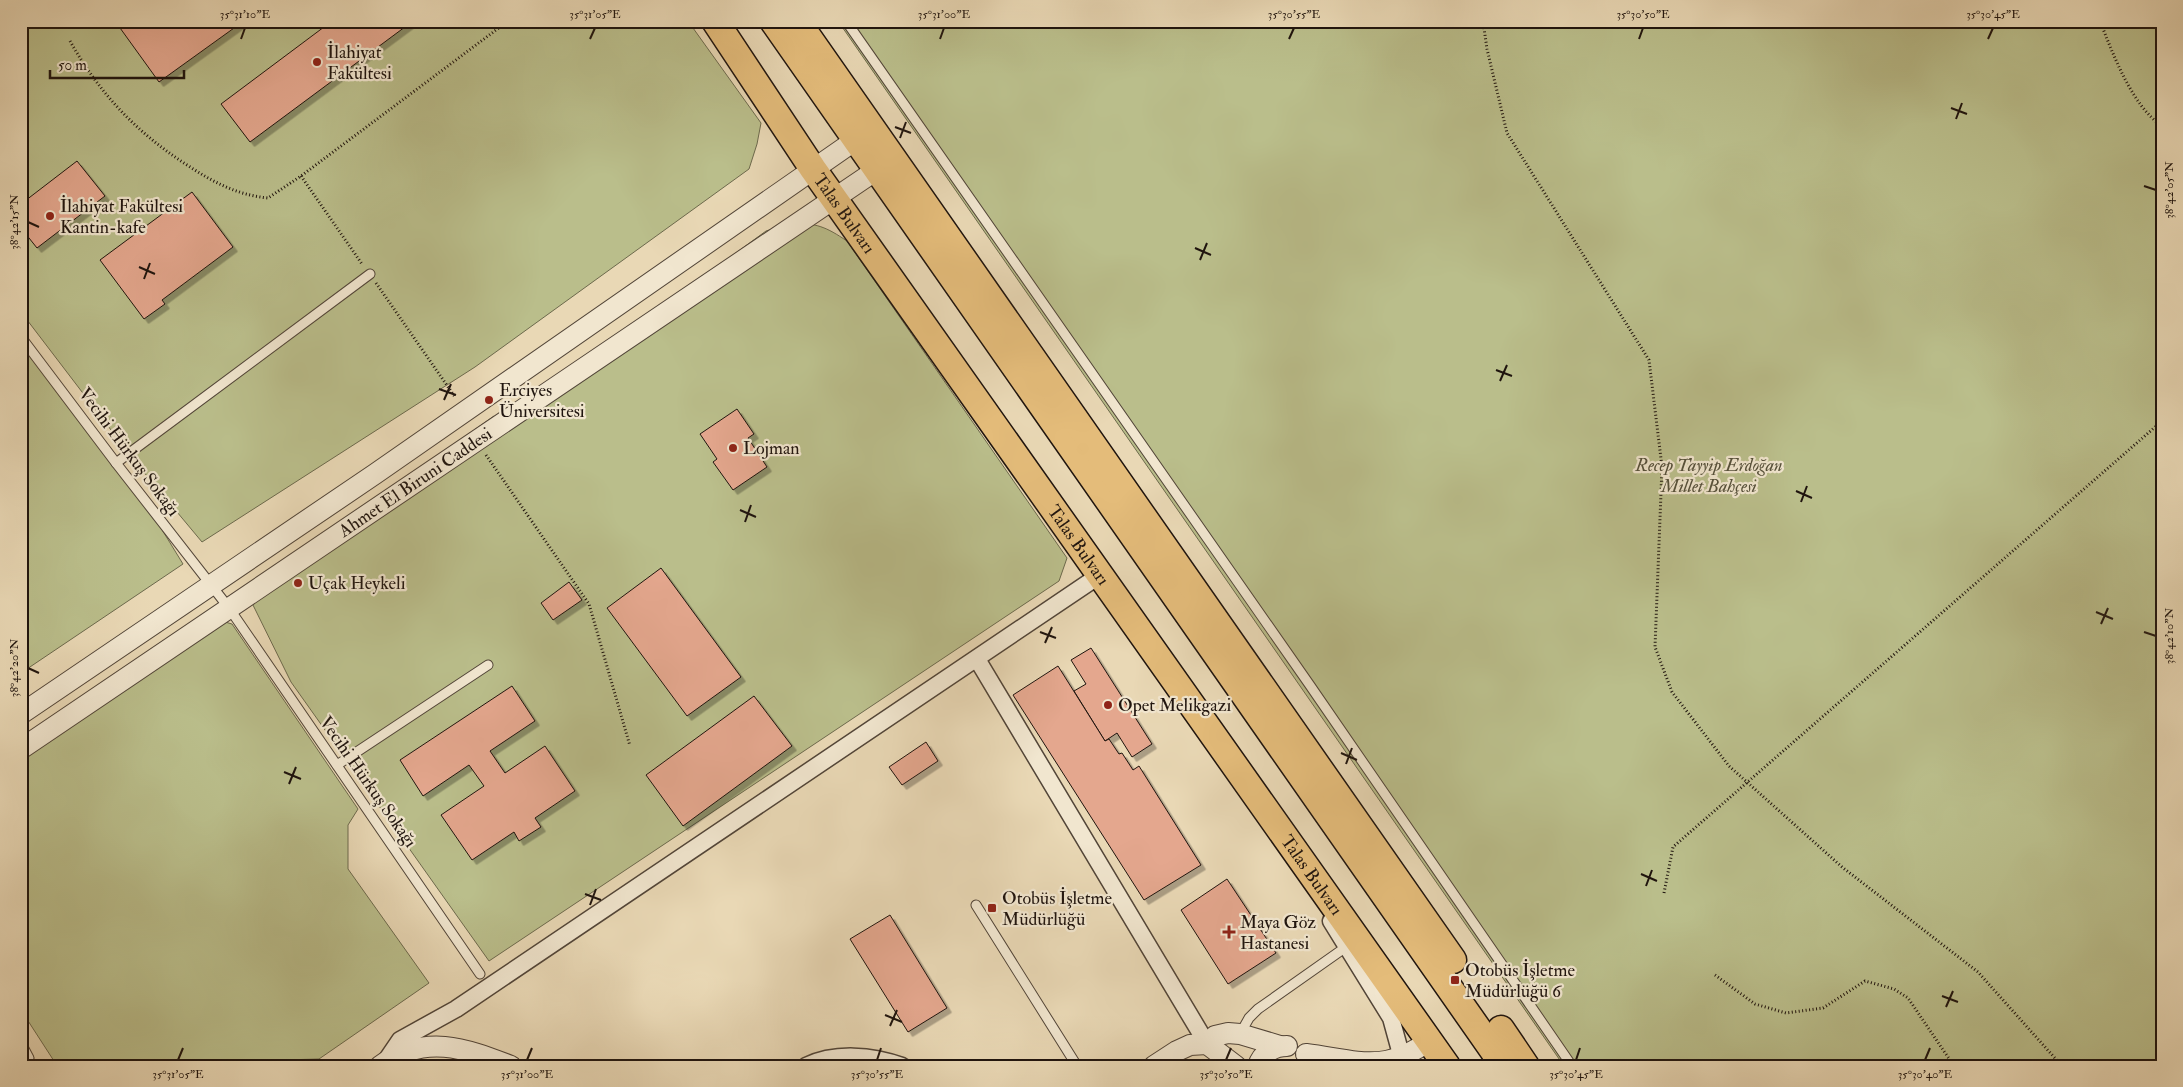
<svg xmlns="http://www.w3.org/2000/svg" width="2183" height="1087" font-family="'IM FELL Double Pica',serif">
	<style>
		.green { fill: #babe8b; stroke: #6c694c }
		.building { fill: #e4a78e; stroke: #1f140e; filter: url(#shadow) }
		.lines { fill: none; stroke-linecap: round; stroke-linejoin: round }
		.service-casing { stroke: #524538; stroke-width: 11 }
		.minor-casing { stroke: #524538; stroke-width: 19 }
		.tertiary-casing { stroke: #524538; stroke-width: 22 }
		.primary-casing { stroke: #1f140e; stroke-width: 29 }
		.path { stroke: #1f140e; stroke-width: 3; stroke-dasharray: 1 2.5; stroke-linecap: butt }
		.service { stroke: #f1e6cf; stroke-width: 9 }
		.minor { stroke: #f1e6cf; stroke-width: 16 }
		.tertiary { stroke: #f1e6cf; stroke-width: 20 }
		.primary { stroke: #e4bc7a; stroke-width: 26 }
		.ticks { fill: none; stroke: #1f140e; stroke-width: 2 }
		.poi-dot { fill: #8f2418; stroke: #f1e6cf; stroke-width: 2 }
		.labels { text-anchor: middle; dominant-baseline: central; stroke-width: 4.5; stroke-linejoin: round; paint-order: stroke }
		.poi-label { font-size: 18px; fill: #1f140e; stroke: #f1e6cf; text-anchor: start }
		.street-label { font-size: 18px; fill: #1f140e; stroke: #f1e6cf }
		.park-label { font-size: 18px; font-style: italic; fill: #55503a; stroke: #f1e6cf }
		.neatline { fill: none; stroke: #1f140e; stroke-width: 2 }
		.ticks-label { font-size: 12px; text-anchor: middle; fill: #1f140e }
	</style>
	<defs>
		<filter id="shadow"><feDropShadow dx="4.5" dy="4.5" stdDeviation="0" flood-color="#0004"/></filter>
	</defs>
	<rect width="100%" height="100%" fill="#e9d8b5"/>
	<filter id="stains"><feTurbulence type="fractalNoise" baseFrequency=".004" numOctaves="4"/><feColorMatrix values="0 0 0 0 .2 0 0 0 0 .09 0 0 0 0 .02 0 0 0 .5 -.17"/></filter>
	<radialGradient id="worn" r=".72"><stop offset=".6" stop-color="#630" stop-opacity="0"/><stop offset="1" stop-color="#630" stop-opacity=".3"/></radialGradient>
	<g class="green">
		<polygon points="21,21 688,21 761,123 757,144 749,169 475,367 202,542 137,464 21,312"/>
		<polygon points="838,21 2162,21 2162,1066 1564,1066"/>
		<path d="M791 223C817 223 826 227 847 241L1067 558 1059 581 489 961 291 682 250 599 255 585 494 416 502 424 766 231Z"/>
		<polygon points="23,345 153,515 183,564 21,673"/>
		<polygon points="208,617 232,624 358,809 348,825 348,869 429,983 319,1059 175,1063 54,1061 21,1010 21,740"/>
	</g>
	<g class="building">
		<polygon points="115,21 240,21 241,23 159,82"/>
		<polygon points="332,21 413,21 250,142 221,104"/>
		<polygon points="77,161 105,196 37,248 21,228 21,204"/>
		<polygon points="192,192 233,247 162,300 165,304 144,319 100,260"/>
		<polygon points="737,409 754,434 748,438 767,467 733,490 713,462 717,459 700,434"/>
		<polygon points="661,568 741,677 687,716 607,608"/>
		<polygon points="569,582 582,600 553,620 541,603"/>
		<polygon points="1091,648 1152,744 1132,757 1117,733 1105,741 1074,691 1086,684 1071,660"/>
		<polygon points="1058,666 1105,741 1109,739 1119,754 1122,753 1133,770 1139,766 1201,865 1144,900 1013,695"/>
		<polygon points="512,686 535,721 490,751 505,773 545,746 575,791 535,818 541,827 519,841 514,832 472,860 441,815 484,786 469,765 423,796 400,760"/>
		<polygon points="754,696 792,746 683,826 646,775"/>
		<polygon points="926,742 938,761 902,785 889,767"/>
		<polygon points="1227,879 1276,953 1228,984 1181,910"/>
		<polygon points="890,915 947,1008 908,1032 850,939"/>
	</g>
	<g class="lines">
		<defs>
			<g id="service">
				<polyline points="846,21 1309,684 1572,1066"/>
				<polyline points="21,337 116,463 229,608 480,974"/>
				<polyline points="116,463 370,274"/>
				<polyline points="337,765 488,665"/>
				<polyline points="976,905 1077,1066"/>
				<polyline points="1240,1034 1249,1018 1258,1009 1346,947"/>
				<polyline points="21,1043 29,1058 21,1057"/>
			</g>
			<g id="minor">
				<polyline points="977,659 1207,1044"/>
				<polyline points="1331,921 1391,1018 1402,1058"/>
				<polyline points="385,1062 400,1040 456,1009 1100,575"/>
				<path d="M806 1066C835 1052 872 1055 902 1066"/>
			</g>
			<g id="tertiary">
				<polyline points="21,714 375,474 857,139"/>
				<path id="s1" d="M21 749 878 169"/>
				<polyline points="1207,1044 1236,1066"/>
				<path d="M1306 1054C1359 1061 1384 1074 1430 1040"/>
				<path d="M380 1066C425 1033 464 1048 511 1066"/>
				<polyline points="1154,1066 1177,1051 1190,1045 1207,1044 1215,1036 1228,1033 1240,1034 1280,1046"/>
				<path d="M1258 1066C1262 1053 1274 1046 1287 1046"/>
			</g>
			<g id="primary">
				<path id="s2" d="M715 21 813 169 1447 1066"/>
				<polyline points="773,21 1504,1066"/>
				<polyline points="797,21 1453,960"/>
				<polyline points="1501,1029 1526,1066"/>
			</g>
		</defs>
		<use href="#service" class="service-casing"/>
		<use href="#minor" class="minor-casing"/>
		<use href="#tertiary" class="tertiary-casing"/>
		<use href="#primary" class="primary-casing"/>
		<g class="path">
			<polyline points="1483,21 1487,49 1507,133 1649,360 1662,467 1655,647 1672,692 1729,766 1842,867 1978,972 2062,1066"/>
			<path d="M2100 21C2113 54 2132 106 2162 126"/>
			<path d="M70 41C99 93 137 133 187 165 213 182 237 195 268 198L301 176 508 21"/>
			<polyline points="301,176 362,264"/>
			<polyline points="376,283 455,397"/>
			<polyline points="486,455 589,604 630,746"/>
			<polyline points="1664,893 1673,847 2162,421"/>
			<polyline points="1715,975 1755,1004 1786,1013 1823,1008 1865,981 1894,989 1908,998 1954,1066"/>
		</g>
		<use href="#service" class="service"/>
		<use href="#minor" class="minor"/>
		<use href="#tertiary" class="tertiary"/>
		<use href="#primary" class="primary"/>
	</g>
	<path class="ticks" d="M241 39 245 28M590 39 595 28M940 39 944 28M1289 39 1294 28M1639 39 1643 28M1988 39 1993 28M1951 108 1967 114M1956 119 1962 103M895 127 911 133M900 138 906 122M2144 186 2156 190M28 222 39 227M1195 248 1211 255M1200 260 1207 243M139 267 155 274M144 279 150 263M1496 370 1512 376M1500 381 1507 365M439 389 456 395M444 400 451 384M1796 491 1812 498M1801 502 1807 486M740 510 756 517M745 522 751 505M2096 612 2113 619M2101 624 2108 608M1040 632 1056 638M2144 632 2156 636M1045 643 1052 627M28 668 39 673M1341 753 1357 760M1346 764 1352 748M284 772 301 779M289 784 296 767M1641 874 1657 881M1646 886 1652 870M585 894 601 900M590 905 596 889M1942 996 1958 1002M1946 1007 1953 991M885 1015 902 1022M890 1026 897 1010M178 1060 183 1048M527 1060 532 1048M877 1060 881 1048M1226 1060 1231 1048M1576 1060 1580 1048M1925 1060 1930 1048"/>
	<g class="poi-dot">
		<circle cx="317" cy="62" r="5"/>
		<circle cx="50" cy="216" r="5"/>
		<circle cx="489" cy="400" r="5"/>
		<circle cx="733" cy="448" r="5"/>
		<circle cx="298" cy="583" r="5"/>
		<circle cx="1108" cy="705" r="5"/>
		<rect x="987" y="903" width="10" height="10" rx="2.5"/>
		<path d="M1226.5 924.5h5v5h5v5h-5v5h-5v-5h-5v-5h5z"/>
		<rect x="1450" y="975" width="10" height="10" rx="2.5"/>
	</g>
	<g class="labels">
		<g class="poi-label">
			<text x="327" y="52">İlahiyat<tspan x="327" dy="21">Fakültesi</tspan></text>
			<text x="60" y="206">İlahiyat Fakültesi<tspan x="60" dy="21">Kantin-kafe</tspan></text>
			<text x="499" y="390">Erciyes<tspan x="499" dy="21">Üniversitesi</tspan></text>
			<text x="743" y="448">Lojman</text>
			<text x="308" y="583">Uçak Heykeli</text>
			<text x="1118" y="705">Opet Melikgazi</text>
			<text x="1002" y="898">Otobüs İşletme<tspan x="1002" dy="21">Müdürlüğü</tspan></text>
			<text x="1240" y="922">Maya Göz<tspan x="1240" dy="21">Hastanesi</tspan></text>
			<text x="1465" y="970">Otobüs İşletme<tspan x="1465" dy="21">Müdürlüğü 6</tspan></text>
		</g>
		<g class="street-label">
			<text stroke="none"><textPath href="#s2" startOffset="232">Talas Bulvarı</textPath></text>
			<text transform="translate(129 452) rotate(53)">Vecihi Hürkuş Sokağı</text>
			<text stroke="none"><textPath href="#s1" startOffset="476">Ahmet El Biruni Caddesi</textPath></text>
			<text stroke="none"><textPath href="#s2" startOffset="638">Talas Bulvarı</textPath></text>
			<text transform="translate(368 782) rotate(55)">Vecihi Hürkuş Sokağı</text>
			<text stroke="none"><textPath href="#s2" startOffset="1042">Talas Bulvarı</textPath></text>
		</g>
		<g class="park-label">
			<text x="1709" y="465">Recep Tayyip Erdoğan<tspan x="1709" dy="21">Millet Bahçesi</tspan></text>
		</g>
	</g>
	<rect width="2183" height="1087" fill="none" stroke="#e9d8b5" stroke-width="55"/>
	<path d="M50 70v8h134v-8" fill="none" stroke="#1f140e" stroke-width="2.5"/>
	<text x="58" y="70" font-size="15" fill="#1f140e" stroke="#f1e6cf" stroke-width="4" paint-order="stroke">50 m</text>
	<rect x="28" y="28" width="2128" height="1032" class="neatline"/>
	<g class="ticks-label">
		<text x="245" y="18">35°31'10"E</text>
		<text x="595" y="18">35°31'05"E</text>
		<text x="944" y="18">35°31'00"E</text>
		<text x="1294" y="18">35°30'55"E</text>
		<text x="1643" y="18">35°30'50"E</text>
		<text x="1993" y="18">35°30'45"E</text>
		<text transform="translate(2169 190) rotate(-90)" y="4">38°42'05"N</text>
		<text transform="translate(14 222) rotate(-90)" y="4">38°42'15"N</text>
		<text transform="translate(2169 636) rotate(-90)" y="4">38°42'10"N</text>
		<text transform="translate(14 668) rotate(-90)" y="4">38°42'20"N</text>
		<text x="178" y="1078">35°31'05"E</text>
		<text x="527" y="1078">35°31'00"E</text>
		<text x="877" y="1078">35°30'55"E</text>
		<text x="1226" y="1078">35°30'50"E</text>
		<text x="1576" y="1078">35°30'45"E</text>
		<text x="1925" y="1078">35°30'40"E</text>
	</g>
	<rect width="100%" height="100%" filter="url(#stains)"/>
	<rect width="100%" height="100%" fill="url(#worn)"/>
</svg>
